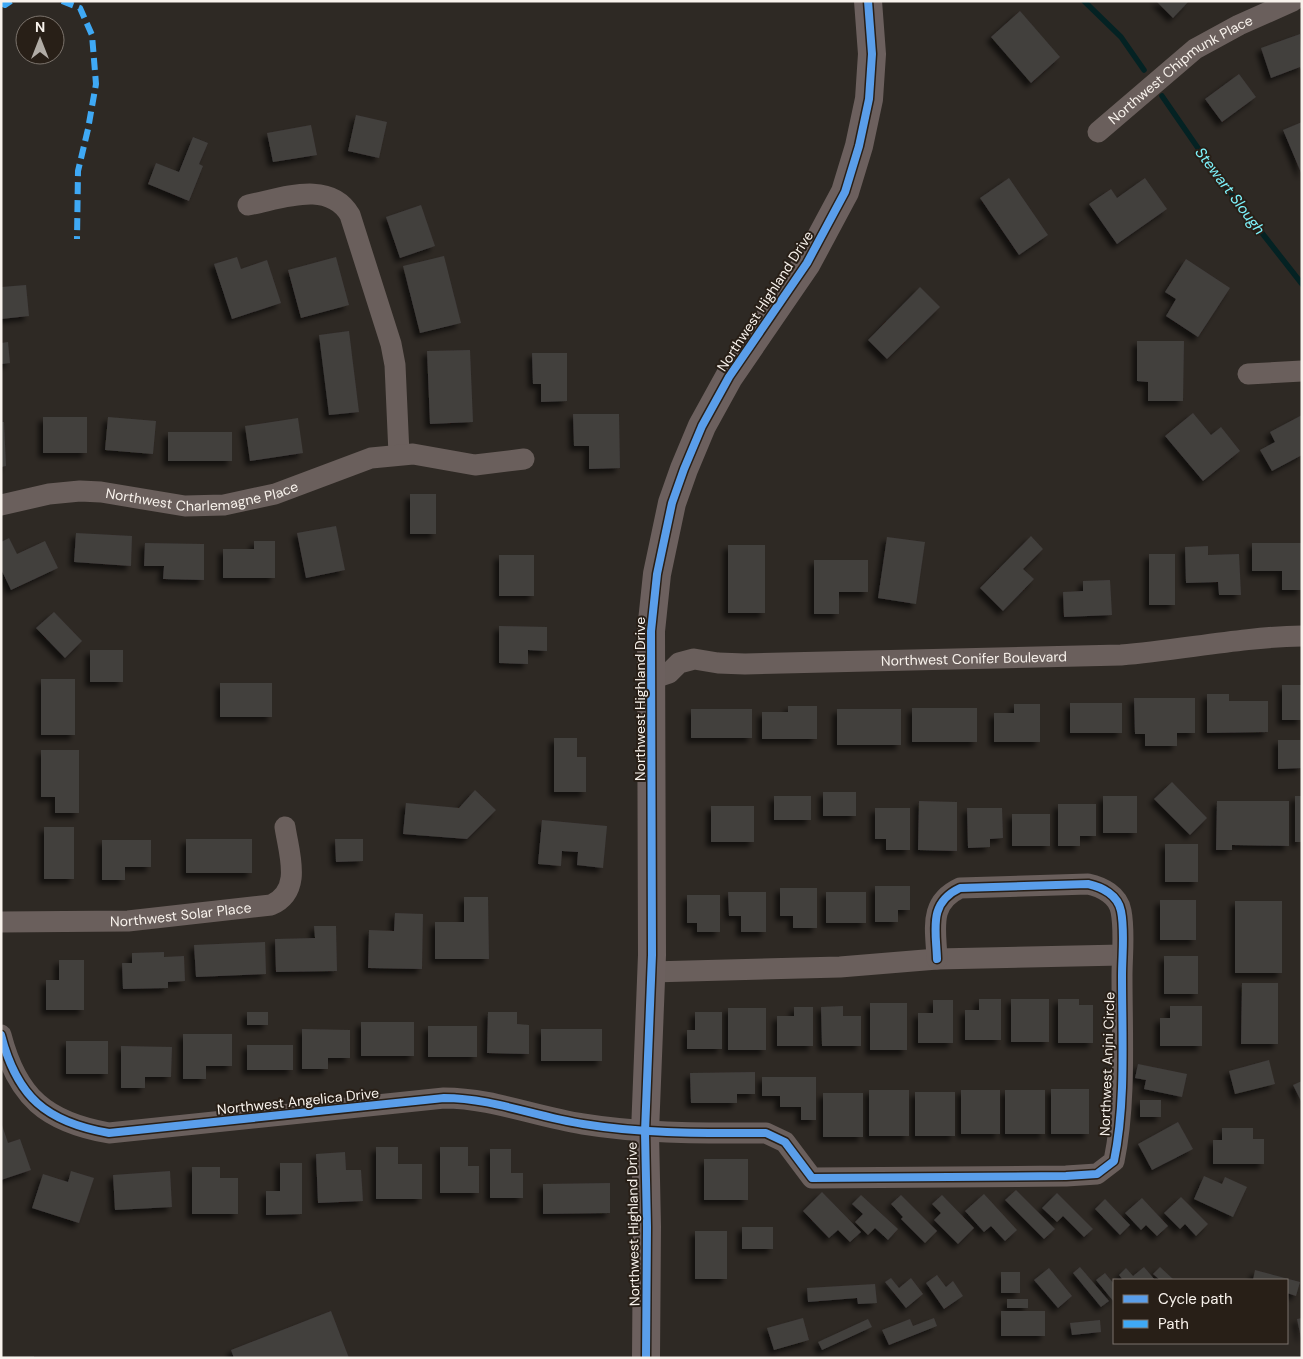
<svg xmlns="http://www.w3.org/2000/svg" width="1303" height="1359" font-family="'DM Sans',sans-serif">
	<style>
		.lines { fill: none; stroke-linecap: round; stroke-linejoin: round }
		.stream { stroke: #042223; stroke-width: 5.5 }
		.building { fill: #423f3e; filter: url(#shadow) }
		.minor { stroke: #6a5f5c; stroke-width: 21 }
		.secondary { stroke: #6c605e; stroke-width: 28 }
		.quiet { stroke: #3fa9f5; stroke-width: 6; stroke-dasharray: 12 6; stroke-linecap: butt }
		.cycleway-casing { stroke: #281f17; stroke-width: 11 }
		.cycleway { stroke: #5a9eea; stroke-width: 8 }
		.labels { text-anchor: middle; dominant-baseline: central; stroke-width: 4; stroke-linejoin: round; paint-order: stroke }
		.street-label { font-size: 14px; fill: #f8f2ec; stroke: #281f17 }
		.water-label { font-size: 15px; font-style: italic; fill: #7ef3fc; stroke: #281f17 }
	</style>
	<defs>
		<filter id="shadow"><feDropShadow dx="-4.5" dy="4.5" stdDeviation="2.5" flood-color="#0009"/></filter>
	</defs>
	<rect width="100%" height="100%" fill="#2e2924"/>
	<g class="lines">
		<g class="stream">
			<polyline points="1084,1 1121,37 1144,70"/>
			<polyline points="1162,96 1218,177 1302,284"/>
		</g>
	</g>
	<g class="building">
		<polygon points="1156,1 1189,1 1173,18"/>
		<polygon points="1020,11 1060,57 1031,83 991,37"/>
		<polygon points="1300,34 1302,72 1300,67 1271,78 1261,48"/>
		<polygon points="1239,74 1256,97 1222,122 1205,99"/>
		<polygon points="356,115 387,122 379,158 348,151"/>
		<polygon points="1302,122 1302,175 1283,130"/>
		<polygon points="311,125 317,155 273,162 267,133"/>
		<polygon points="193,137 208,143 199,164 203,166 189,201 148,184 156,163 179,172"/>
		<polygon points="1009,178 1048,235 1019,255 980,198"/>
		<polygon points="1145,178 1167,209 1117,244 1089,204 1111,189 1117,198"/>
		<polygon points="421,205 435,246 400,258 386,217"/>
		<polygon points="444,256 461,323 420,333 403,266"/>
		<polygon points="237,257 241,269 267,260 281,303 232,319 214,264"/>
		<polygon points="336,257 349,305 301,318 288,270"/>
		<polygon points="1186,259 1230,288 1198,337 1166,316 1176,299 1165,292"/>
		<polygon points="26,285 29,316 1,319 1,287"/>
		<polygon points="920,287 940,307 887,359 868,340"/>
		<polygon points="349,331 359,412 329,415 319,335"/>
		<polygon points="1137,341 1184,341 1183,401 1148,401 1148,382 1137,381"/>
		<polygon points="8,342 10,363 1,364 1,343"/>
		<polygon points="470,350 473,422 430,424 427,351"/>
		<polygon points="532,353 567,353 567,401 541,402 541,384 533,384"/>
		<polygon points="1193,413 1211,435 1221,427 1240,451 1203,481 1165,436"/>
		<polygon points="573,414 619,414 620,468 589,469 589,446 574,446"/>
		<polygon points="1302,415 1302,455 1272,471 1260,450 1275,442 1270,432"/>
		<rect x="43" y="417" width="44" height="36"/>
		<polygon points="108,417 156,421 153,454 105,450"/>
		<polygon points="298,418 303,453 250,461 245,426"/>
		<polygon points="1,422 4,422 6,466 1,467"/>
		<rect x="168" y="432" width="64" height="29"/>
		<rect x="410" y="494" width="26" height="40"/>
		<polygon points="336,526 345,570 306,578 297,533"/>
		<polygon points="76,533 132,536 131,566 74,562"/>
		<polygon points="1031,536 1043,549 1023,569 1034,579 1003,611 980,588"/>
		<polygon points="887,537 925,542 916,604 878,598"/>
		<polygon points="9,538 17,554 45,541 58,568 11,590 1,569 1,542"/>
		<polygon points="254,541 275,541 275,578 223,578 223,549 254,549"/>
		<polygon points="145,543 204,544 204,580 163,579 164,566 144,566"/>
		<polygon points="1252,543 1302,543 1302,590 1282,590 1282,571 1252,571"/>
		<rect x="728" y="545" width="37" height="68"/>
		<polygon points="1208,546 1208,555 1239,554 1241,595 1219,595 1218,582 1186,583 1185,547"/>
		<rect x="1149" y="554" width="26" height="51"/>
		<rect x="499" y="555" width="35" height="41"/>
		<polygon points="814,560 868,560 868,592 839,592 839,614 814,614"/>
		<polygon points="1110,580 1112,615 1064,617 1063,592 1083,591 1083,581"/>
		<polygon points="54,612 82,641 65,658 36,628"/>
		<polygon points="499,626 547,627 547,651 528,650 528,664 499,663"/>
		<rect x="90" y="650" width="33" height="32"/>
		<rect x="41" y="679" width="34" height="56"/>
		<rect x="220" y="683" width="52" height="34"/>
		<rect x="1282" y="685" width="20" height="35"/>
		<polygon points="1207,694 1229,694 1229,701 1268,701 1268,732 1207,733"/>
		<polygon points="1134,698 1195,698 1195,733 1177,733 1177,746 1145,746 1145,734 1135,734"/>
		<rect x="1070" y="703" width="52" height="30"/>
		<polygon points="1014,704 1040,704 1040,742 994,742 994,713 1014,713"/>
		<polygon points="788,706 817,706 817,739 762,739 762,712 788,712"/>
		<rect x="912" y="708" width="65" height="34"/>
		<rect x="691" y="709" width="61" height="29"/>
		<rect x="837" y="709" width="64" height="36"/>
		<polygon points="554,738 577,738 577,757 586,757 586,792 554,792"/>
		<polygon points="1278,740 1302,740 1302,768 1278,769"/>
		<polygon points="41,750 79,750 79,813 55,813 55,797 41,797"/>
		<polygon points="1172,782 1207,818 1190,835 1154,799"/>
		<polygon points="475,790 496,810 467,839 403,834 406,803 459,808"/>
		<rect x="823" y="792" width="33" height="24"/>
		<rect x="774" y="796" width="37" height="24"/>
		<rect x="1103" y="796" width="34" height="37"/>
		<rect x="1295" y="796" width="7" height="46"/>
		<polygon points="919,801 957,802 957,851 918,850"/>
		<polygon points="1217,801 1289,801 1289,846 1232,845 1232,850 1216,850"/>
		<polygon points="1058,804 1096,804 1096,836 1080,836 1080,846 1058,846"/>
		<rect x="711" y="806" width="43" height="36"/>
		<polygon points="875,808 910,808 910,850 886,850 886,839 875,839"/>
		<polygon points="967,808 1002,808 1003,838 990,839 990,847 968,848"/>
		<rect x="1012" y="814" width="38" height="32"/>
		<polygon points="542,820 607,826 603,868 577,865 578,852 562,851 561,866 538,864"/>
		<rect x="44" y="827" width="30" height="52"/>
		<rect x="186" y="839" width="66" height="34"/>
		<polygon points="335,839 363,839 363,861 336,862"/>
		<polygon points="102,840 151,840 151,867 125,867 125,880 102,880"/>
		<rect x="1165" y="844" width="33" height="38"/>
		<polygon points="875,886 910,886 910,910 898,910 898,922 875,922"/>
		<polygon points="780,888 817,888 817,928 793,928 793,916 780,916"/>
		<polygon points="728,892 766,892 766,932 741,932 741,916 729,916"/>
		<rect x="826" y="892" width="40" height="31"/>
		<polygon points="687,895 720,895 720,932 697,932 697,923 687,923"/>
		<polygon points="464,897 488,897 489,959 435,959 435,922 464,922"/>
		<rect x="1160" y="900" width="36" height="40"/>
		<rect x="1235" y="901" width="47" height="72"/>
		<polygon points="395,913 423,914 422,969 368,968 369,930 394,931"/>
		<polygon points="314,926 336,926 337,971 276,972 275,939 315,938"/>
		<polygon points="265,942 266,974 196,977 194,945"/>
		<polygon points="164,952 164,957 184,956 185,981 168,982 168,988 123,989 122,963 132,963 132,953"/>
		<rect x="1164" y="956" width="34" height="38"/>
		<polygon points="59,960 84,960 84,1010 46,1010 46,980 59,980"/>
		<polygon points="1242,983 1278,983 1278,1044 1241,1044"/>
		<polygon points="979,999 1001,999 1001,1040 965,1040 965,1010 979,1010"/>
		<rect x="1011" y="999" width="38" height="43"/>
		<polygon points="1058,999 1079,999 1079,1005 1093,1005 1093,1043 1058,1043"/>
		<polygon points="933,1000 953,1000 953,1043 918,1043 918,1013 933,1013"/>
		<rect x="870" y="1003" width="37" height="47"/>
		<polygon points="843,1006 843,1016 861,1016 861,1046 822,1046 821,1007"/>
		<polygon points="1170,1006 1202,1006 1202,1046 1160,1046 1160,1018 1170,1018"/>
		<polygon points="794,1007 813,1007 813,1046 777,1046 777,1016 794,1016"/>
		<rect x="728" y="1008" width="38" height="42"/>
		<rect x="247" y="1012" width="21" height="13"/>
		<polygon points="488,1012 517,1012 517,1024 529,1025 529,1054 487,1053"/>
		<polygon points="695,1012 722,1012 722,1049 687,1049 687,1030 695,1030"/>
		<rect x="361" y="1022" width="53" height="34"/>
		<rect x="428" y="1026" width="49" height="31"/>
		<polygon points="302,1029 350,1030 350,1058 328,1058 328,1069 302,1069"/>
		<rect x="541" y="1029" width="61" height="32"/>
		<polygon points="183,1034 232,1034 232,1066 206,1066 206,1079 183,1079"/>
		<rect x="66" y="1041" width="42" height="33"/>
		<rect x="247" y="1045" width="46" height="25"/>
		<polygon points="121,1046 172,1047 171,1077 145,1077 145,1088 121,1088"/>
		<polygon points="1269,1060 1275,1084 1235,1094 1229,1071"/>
		<polygon points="1138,1064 1187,1074 1182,1097 1144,1089 1146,1080 1135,1078"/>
		<polygon points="755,1072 755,1094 737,1094 737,1103 691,1103 690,1073"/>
		<polygon points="762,1077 816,1077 816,1120 801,1120 801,1107 780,1107 780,1096 762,1096"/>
		<polygon points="1302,1081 1302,1103 1293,1085"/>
		<rect x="1051" y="1089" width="38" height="45"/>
		<rect x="869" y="1090" width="40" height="46"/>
		<rect x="961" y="1090" width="39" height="44"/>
		<rect x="1005" y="1090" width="40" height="44"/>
		<rect x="915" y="1092" width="40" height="44"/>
		<rect x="823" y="1093" width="40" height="44"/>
		<rect x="1140" y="1100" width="21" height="17"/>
		<polygon points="1178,1122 1193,1149 1152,1170 1138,1144"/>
		<polygon points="2,1125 8,1143 20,1139 31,1170 1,1180"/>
		<polygon points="1222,1128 1253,1128 1253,1139 1264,1139 1264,1164 1213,1164 1213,1140 1222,1140"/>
		<polygon points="376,1147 398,1147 398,1164 422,1164 422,1199 376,1199"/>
		<polygon points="440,1147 468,1147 468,1166 479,1166 479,1193 440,1193"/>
		<polygon points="490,1149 511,1149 511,1173 523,1173 523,1198 490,1198"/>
		<polygon points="345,1152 346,1170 361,1170 363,1201 318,1203 316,1154"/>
		<rect x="704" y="1159" width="44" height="41"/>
		<polygon points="280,1163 302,1163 302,1214 266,1215 266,1191 280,1191"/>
		<polygon points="192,1167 220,1167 220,1178 238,1178 238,1214 192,1214"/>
		<polygon points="71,1171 94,1178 79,1223 32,1208 43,1174 68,1182"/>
		<polygon points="170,1171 172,1207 115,1210 113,1175"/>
		<polygon points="1204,1176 1222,1184 1225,1177 1247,1187 1233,1217 1194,1199"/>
		<polygon points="610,1183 610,1213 543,1214 543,1184"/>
		<polygon points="1016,1190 1055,1229 1044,1239 1005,1200"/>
		<polygon points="822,1192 861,1232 850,1242 838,1230 829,1238 803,1211"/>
		<polygon points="1057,1193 1093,1229 1084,1237 1063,1216 1057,1222 1042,1208"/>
		<polygon points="984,1194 1017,1230 1005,1241 991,1226 984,1232 965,1211"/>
		<polygon points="861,1195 898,1229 888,1240 875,1228 868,1235 855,1222 863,1214 852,1204"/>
		<polygon points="901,1195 937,1231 925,1243 901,1219 903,1217 891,1204"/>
		<polygon points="942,1195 974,1228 958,1244 934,1220 941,1213 932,1204"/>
		<polygon points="1181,1197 1208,1224 1196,1236 1185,1224 1180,1229 1164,1213"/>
		<polygon points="1142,1198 1168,1226 1157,1236 1146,1225 1141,1230 1125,1213"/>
		<polygon points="1105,1199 1130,1225 1120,1235 1095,1209"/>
		<rect x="742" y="1227" width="31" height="22"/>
		<rect x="695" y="1231" width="32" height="48"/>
		<polygon points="1080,1267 1109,1301 1101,1307 1073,1273"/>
		<polygon points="1144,1267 1155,1280 1123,1280 1119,1275 1126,1268 1133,1276"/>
		<polygon points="1160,1267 1174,1280 1160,1280 1153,1274"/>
		<polygon points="1049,1268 1072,1296 1058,1308 1034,1280"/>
		<polygon points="1255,1270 1300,1282 1296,1296 1287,1293 1287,1280 1253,1280"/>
		<rect x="1001" y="1272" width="19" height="21"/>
		<polygon points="1105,1273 1114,1284 1114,1302 1096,1280"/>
		<polygon points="937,1275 946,1287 953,1281 963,1296 944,1309 926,1283"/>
		<polygon points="891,1278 899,1288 911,1278 923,1294 906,1308 885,1282"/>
		<polygon points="875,1284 877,1303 858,1304 857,1298 808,1302 807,1288"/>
		<rect x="1007" y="1299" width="21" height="9"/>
		<polygon points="331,1311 349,1358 234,1358 231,1350"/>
		<rect x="1001" y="1311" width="44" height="25"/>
		<polygon points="803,1318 809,1340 774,1350 767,1328"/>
		<polygon points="934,1318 937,1326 889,1345 882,1330 910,1319 913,1326"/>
		<polygon points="1302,1318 1302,1338 1301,1338 1297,1319"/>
		<polygon points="868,1319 872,1327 822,1350 818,1342"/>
		<polygon points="1100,1320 1101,1332 1072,1335 1070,1323"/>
		<rect x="1" y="1356" width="33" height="2"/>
	</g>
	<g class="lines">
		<g class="minor">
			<path id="s1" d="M1098 132 1195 49 1239 25 1293 1"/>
			<path d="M248 205C281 199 329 179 350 215L391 344 395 365 399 454"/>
			<polyline points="1248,374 1302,371"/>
			<path id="s2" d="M1 505 49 494 80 491 101 492 185 506 224 505 275 494 371 458 413 454 475 465 524 459"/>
			<path id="s3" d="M651 679 669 673 679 663 694 659 718 663 745 664 1121 655C1182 650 1241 637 1302 636"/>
			<path id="s4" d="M1 922 128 921 271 905C303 891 289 854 285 827"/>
			<polyline points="651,972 840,967 937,959 1122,955"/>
			<path d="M1 1035C17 1097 46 1122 109 1133L444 1098C492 1098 536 1117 583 1124 644 1134 705 1133 766 1133L785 1142 812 1178 1066 1176 1097 1174 1114 1161C1126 1103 1122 1035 1122 976 1122 955 1125 931 1121 911 1118 895 1102 887 1088 884L960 888C928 903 936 929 937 959"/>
		</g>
		<polyline class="secondary" points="646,1358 647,1227 645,1132 652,955 651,631 657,574 672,503 684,469 702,426 729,377 807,263 845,192 859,146 869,99 872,54 868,1"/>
		<g class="quiet">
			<polyline points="62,1 80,8 92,35 96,84 88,129 78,171 77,239"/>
			<polyline points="1,3 5,5 11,1"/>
		</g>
		<defs>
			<g id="cycleway">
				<path d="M1 1035C17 1097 46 1122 109 1133L444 1098C492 1098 536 1117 583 1124 644 1134 705 1133 766 1133L785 1142 812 1178 1066 1176 1097 1174 1114 1161C1126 1103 1122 1035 1122 976 1122 955 1125 931 1121 911 1118 895 1102 887 1088 884L960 888C928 903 936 929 937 959"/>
				<polyline points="646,1358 647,1227 645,1132 652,955 651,631 657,574 672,503 684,469 702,426 729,377 807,263 845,192 859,146 869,99 872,54 868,1"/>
			</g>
		</defs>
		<use href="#cycleway" class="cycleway-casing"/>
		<use href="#cycleway" class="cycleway"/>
	</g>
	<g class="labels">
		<g class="street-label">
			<text stroke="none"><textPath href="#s1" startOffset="104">Northwest Chipmunk Place</textPath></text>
			<text transform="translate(765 301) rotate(-57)">Northwest Highland Drive</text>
			<text stroke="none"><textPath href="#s2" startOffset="204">Northwest Charlemagne Place</textPath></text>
			<text stroke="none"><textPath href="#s3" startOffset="329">Northwest Conifer Boulevard</textPath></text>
			<text transform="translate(640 699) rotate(-90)">Northwest Highland Drive</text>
			<text stroke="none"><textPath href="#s4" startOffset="180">Northwest Solar Place</textPath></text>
			<text transform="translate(1107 1064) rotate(-88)">Northwest Anjni Circle</text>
			<text transform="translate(298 1101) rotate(-6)">Northwest Angelica Drive</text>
			<text transform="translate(633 1224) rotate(-91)">Northwest Highland Drive</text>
		</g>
		<g class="water-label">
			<text transform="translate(1230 191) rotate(53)">Stewart Slough</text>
		</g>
	</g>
	<rect width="1303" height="1359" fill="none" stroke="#f8f2ec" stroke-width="5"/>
	<rect x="1113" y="1279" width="175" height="65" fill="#281f17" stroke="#7b736c"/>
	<rect x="1123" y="1295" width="25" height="8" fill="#5a9eea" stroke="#7b736c"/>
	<text x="1158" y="1304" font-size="15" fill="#f8f2ec">Cycle path</text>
	<rect x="1123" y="1320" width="25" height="8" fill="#3fa9f5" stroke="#7b736c"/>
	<text x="1158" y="1329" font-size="15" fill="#f8f2ec">Path</text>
	<g transform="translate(40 40)"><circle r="24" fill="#281f17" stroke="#7b736c"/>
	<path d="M0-4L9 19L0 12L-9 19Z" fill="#b1aca6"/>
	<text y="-8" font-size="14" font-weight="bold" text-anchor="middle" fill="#f8f2ec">N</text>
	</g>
</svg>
